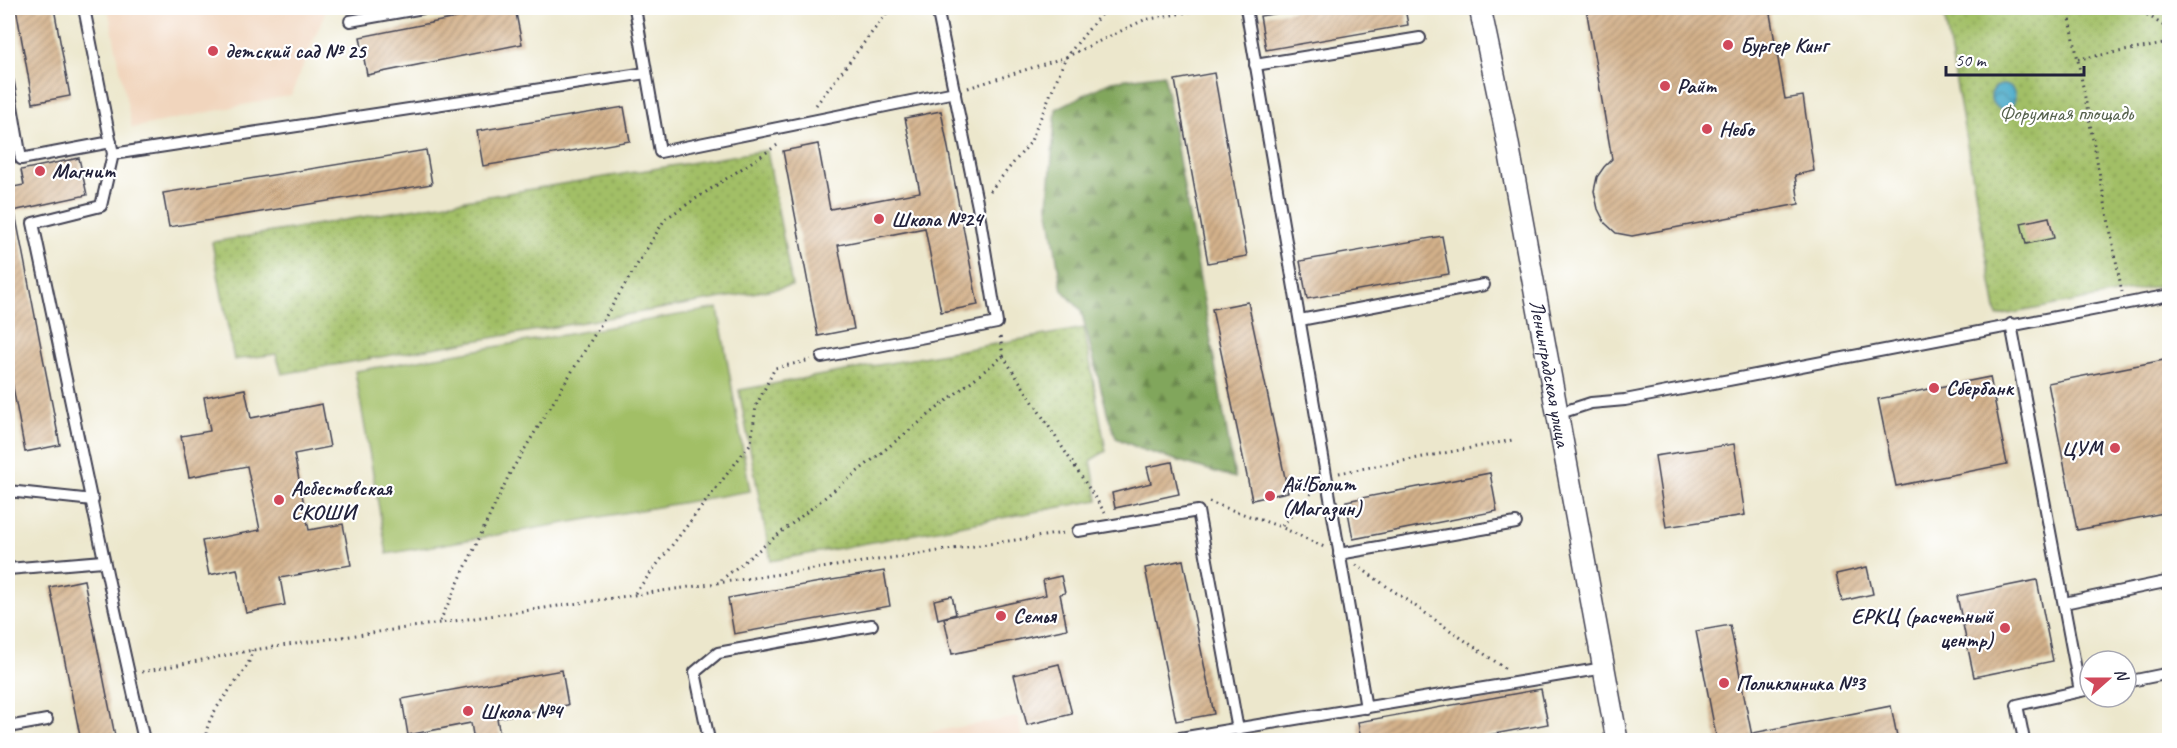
<svg xmlns="http://www.w3.org/2000/svg" width="2177" height="748" font-family="Caveat,sans-serif">
	<style>
		.built { fill: #f1d5bd }
		.green { fill: url(#green-dots); stroke: #627050; stroke-width: 1.5 }
		.forest { fill: url(#forest-firs); stroke: #52644b; stroke-width: 1.5 }
		.pitch { fill: #a2bf66; stroke: #627050; stroke-width: 1.5 }
		.water { fill: url(#water-waves); stroke: #366682; stroke-width: 1.5 }
		.building { fill: url(#building-hatch) }
		.lines { fill: none; stroke-linecap: round; stroke-linejoin: round }
		.lane-casing { stroke: #404051; stroke-width: 14 }
		.street-casing { stroke: #404051; stroke-width: 24 }
		.path { stroke: #404051; stroke-width: 3; stroke-dasharray: 1.5 4.5; stroke-linecap: butt }
		.lane { stroke: #fff; stroke-width: 10 }
		.street { stroke: #fff; stroke-width: 21 }
		.poi-dot { fill: #d1495b; stroke: #fff; stroke-width: 2 }
		.labels { text-anchor: middle; dominant-baseline: central; stroke-width: 4.5; stroke-linejoin: round; paint-order: stroke }
		.poi-label { font-size: 21px; font-weight: bold; fill: #22223b; stroke: #fff; text-anchor: start }
		.park-label { font-size: 21px; fill: #55614c; stroke: #fff }
		.street-label { font-size: 21px; fill: #22223b; stroke: #fff }
	</style>
	<defs>
		<pattern id="green-dots" width="8" height="8" patternUnits="userSpaceOnUse" patternTransform="scale(1.5)"><rect width="8" height="8" fill="#a2bf66"/><path d="M2 2h.1M6 6h.1" fill="none" stroke="#849b55" stroke-width="1.8" stroke-linecap="round"/></pattern>
		<pattern id="forest-firs" width="22" height="20" patternUnits="userSpaceOnUse" patternTransform="scale(1.5)"><rect width="22" height="20" fill="#81a65b"/><path d="M5 1l3.5 6h-7zM16 11l3.5 6h-7z" fill="#69874c"/></pattern>
		<pattern id="water-waves" width="16" height="10" patternUnits="userSpaceOnUse" patternTransform="scale(1.5)"><rect width="16" height="10" fill="#4aaac9"/><path d="M0 5q4-4 8 0t8 0" fill="none" stroke="#3d8aa4"/></pattern>
		<pattern id="building-hatch" width="6" height="6" patternUnits="userSpaceOnUse" patternTransform="scale(1.5)"><rect width="6" height="6" fill="#d3b18a"/><path d="M-1 1l2-2M0 6l6-6M5 7l2-2" fill="none" stroke="#ab9072"/></pattern>
	</defs>
	<rect width="100%" height="100%" fill="#fff"/>
	<filter id="ink" filterUnits="userSpaceOnUse"><feTurbulence type="fractalNoise" baseFrequency=".0167" numOctaves="2"/><feDisplacementMap in="SourceGraphic" scale="12" xChannelSelector="R" yChannelSelector="G"/><feConvolveMatrix kernelMatrix="1 2 1 2 8 2 1 2 1" color-interpolation-filters="sRGB"/></filter>
	<filter id="wash" filterUnits="userSpaceOnUse"><feTurbulence type="fractalNoise" baseFrequency=".008" numOctaves="4" result="noise"/><feDisplacementMap in="SourceGraphic" scale="24" xChannelSelector="R" yChannelSelector="G"/><feGaussianBlur stdDeviation="1.35" result="paint"/><feColorMatrix in="noise" values="0 0 0 0 0 0 0 0 0 0 0 0 0 0 0 0 0 1.4 0 .05"/><feComposite in="paint" operator="in"/></filter>
	<g filter="url(#wash)">
		<rect width="100%" height="100%" fill="#ece7cc"/>
		<g class="built">
			<polygon points="108,8 327,8 291,95 132,128"/>
			<polygon points="1018,717 1022,740 884,740"/>
		</g>
		<g class="green">
			<polygon points="1943,8 2169,8 2169,284 1997,316"/>
			<polygon points="767,150 792,286 282,374 276,354 234,360 212,242"/>
			<polygon points="1084,328 1106,451 1091,460 1098,500 771,561 739,390"/>
		</g>
		<polygon class="forest" points="1164,74 1235,478 1143,450 1116,438 1107,412 1081,310 1062,290 1048,205 1056,109 1112,81"/>
		<polygon class="pitch" points="718,308 750,491 387,554 355,371"/>
		<circle class="water" cx="2003" cy="97" r="12"/>
		<g id="blocks">
			<g class="building">
				<polygon points="16,8 54,8 70,96 33,103"/>
				<polygon points="506,8 515,8 522,44 367,75 360,37"/>
				<polygon points="1310,8 1405,8 1408,25 1266,50 1260,16"/>
				<polygon points="1586,8 1769,8 1785,99 1803,96 1814,171 1795,175 1799,204 1632,236 1616,233 1605,223 1598,209 1594,191 1597,177 1604,167 1612,159"/>
				<polygon points="1214,73 1247,256 1208,263 1175,80"/>
				<polygon points="624,107 630,141 483,166 477,131"/>
				<polygon points="941,111 978,305 941,312 925,228 838,245 854,329 818,336 783,151 818,144 830,209 920,192 905,118"/>
				<polygon points="426,150 432,184 169,227 163,193"/>
				<polygon points="79,158 87,195 8,212 8,188 24,185 21,170"/>
				<polygon points="8,213 15,213 60,445 25,452 8,360"/>
				<polygon points="2049,217 2054,238 2026,244 2021,223"/>
				<polygon points="1442,236 1449,274 1307,299 1300,261"/>
				<polygon points="1248,302 1288,492 1252,500 1212,309"/>
				<polygon points="2169,359 2169,512 2077,530 2048,383"/>
				<polygon points="1990,377 2007,464 1896,486 1878,399"/>
				<polygon points="245,389 251,418 322,404 330,447 294,454 309,530 343,524 351,565 280,578 285,605 246,613 237,569 209,575 202,541 260,530 247,466 189,477 181,436 210,431 204,397"/>
				<polygon points="1734,444 1745,515 1666,527 1655,456"/>
				<polygon points="1172,462 1179,494 1115,508 1112,493 1151,483 1147,467"/>
				<polygon points="1490,473 1497,511 1353,539 1346,501"/>
				<polygon points="1183,560 1214,714 1176,721 1145,568"/>
				<polygon points="1867,567 1873,594 1842,601 1836,574"/>
				<polygon points="884,571 890,606 734,634 728,598"/>
				<polygon points="1061,576 1065,593 1060,594 1067,629 952,654 944,618 1046,595 1043,580"/>
				<polygon points="84,580 116,741 81,741 50,587"/>
				<polygon points="2037,580 2053,661 1974,677 1957,596"/>
				<polygon points="952,596 956,614 938,619 934,600"/>
				<polygon points="1730,625 1753,741 1717,741 1696,631"/>
				<polygon points="1059,664 1072,714 1027,725 1014,675"/>
				<polygon points="562,670 568,705 497,718 501,741 474,741 471,723 408,735 402,699"/>
				<polygon points="1541,689 1548,724 1456,741 1361,741 1358,722"/>
				<polygon points="1891,706 1898,741 1754,741 1753,733"/>
			</g>
		</g>
	</g>
	<g filter="url(#ink)">
		<use href="#blocks" fill-opacity="0" stroke="#404051" stroke-width="1.5"/>
		<g class="lines">
			<defs>
				<g id="lane">
					<path d="M84 8 113 154 101 206 33 223C70 395 104 568 144 740"/>
					<polyline points="635,8 660,152 955,92"/>
					<polyline points="1246,8 1366,708"/>
					<polyline points="350,21 423,8"/>
					<polyline points="1255,65 1420,38"/>
					<polyline points="8,82 21,159 111,142"/>
					<polyline points="113,154 646,73"/>
					<polyline points="1300,320 1484,285"/>
					<polyline points="2011,324 2080,691"/>
					<polyline points="822,357 997,323 978,207 937,8"/>
					<polyline points="1557,414 1591,403 1625,400 2170,295"/>
					<polyline points="8,491 93,500"/>
					<polyline points="1078,531 1198,511 1238,730"/>
					<polyline points="1339,554 1516,523"/>
					<polyline points="8,569 103,561"/>
					<polyline points="2064,603 2170,581"/>
					<polyline points="2126,682 2170,673"/>
					<polyline points="8,727 47,720"/>
					<polyline points="709,740 695,672 718,653 872,625"/>
					<polyline points="1168,740 1604,668"/>
					<polyline points="2024,740 2017,705 2090,689"/>
				</g>
				<g id="street">
					<path id="s1" d="M1480 8 1504 122 1617 740"/>
				</g>
			</defs>
			<use href="#lane" class="lane-casing"/>
			<use href="#street" class="street-casing"/>
			<g class="path">
				<polyline points="2068,8 2122,292"/>
				<polyline points="2137,8 2170,30"/>
				<polyline points="2078,59 2170,43"/>
				<polyline points="968,88 1066,57 1106,8"/>
				<polyline points="816,105 890,9 898,8"/>
				<polyline points="990,191 1030,143 1066,57 1144,20 1210,8"/>
				<polyline points="1003,356 1105,513"/>
				<polyline points="1339,473 1513,440"/>
				<polyline points="1315,489 1281,527 1324,547"/>
				<polyline points="1209,502 1281,527"/>
				<polyline points="1356,565 1506,669"/>
				<polyline points="721,580 1003,356 1000,336"/>
				<polyline points="635,593 751,443 756,406 775,368 811,360"/>
				<polyline points="440,621 510,473 665,219 779,144"/>
				<polyline points="142,672 253,650 1064,533"/>
				<path d="M206 740C204 714 236 686 248 664 250 660 251 655 252 650"/>
			</g>
			<use href="#lane" class="lane"/>
			<use href="#street" class="street"/>
		</g>
	</g>
	<g class="poi-dot">
		<circle cx="1728" cy="45" r="6"/>
		<circle cx="213" cy="51" r="6"/>
		<circle cx="1665" cy="86" r="6"/>
		<circle cx="1707" cy="129" r="6"/>
		<circle cx="40" cy="171" r="6"/>
		<circle cx="879" cy="219" r="6"/>
		<circle cx="1934" cy="388" r="6"/>
		<circle cx="2115" cy="448" r="6"/>
		<circle cx="1270" cy="496" r="6"/>
		<circle cx="279" cy="500" r="6"/>
		<circle cx="1001" cy="616" r="6"/>
		<circle cx="2005" cy="628" r="6"/>
		<circle cx="1724" cy="683" r="6"/>
		<circle cx="468" cy="711" r="6"/>
	</g>
	<g class="labels">
		<g class="poi-label">
			<text x="1740" y="45">Бургер Кинг</text>
			<text x="225" y="51">детский сад № 25</text>
			<text x="1677" y="86">Райт</text>
			<text x="1719" y="129">Небо</text>
			<text x="52" y="171">Магнит</text>
			<text x="891" y="219">Школа №24</text>
			<text x="1946" y="388">Сбербанк</text>
			<text x="2103" y="448" text-anchor="end">ЦУМ</text>
			<text x="1282" y="484">Ай!Болит<tspan x="1282" dy="24">(Магазин)</tspan></text>
			<text x="291" y="488">Асбестовская<tspan x="291" dy="24">СКОШИ</tspan></text>
			<text x="1013" y="616">Семья</text>
			<text x="1993" y="616" text-anchor="end">ЕРКЦ (расчетный<tspan x="1993" dy="24">центр)</tspan></text>
			<text x="1736" y="683">Поликлиника №3</text>
			<text x="480" y="711">Школа №4</text>
		</g>
		<g class="park-label">
			<text x="2066" y="113">Форумная площадь</text>
		</g>
		<g class="street-label">
			<text stroke="none"><textPath href="#s1" startOffset="372">Ленинградская улица</textPath></text>
		</g>
	</g>
	<rect width="2177" height="748" fill="none" stroke="#fff" stroke-width="30"/>
	<g transform="translate(2108 679) rotate(69)"><circle r="28" fill="#ffffff" stroke="#a7a7b1" stroke-width="1.5"/>
	<path d="M0-4.5L10 22L0 15L-10 22Z" fill="#d1495b"/>
	<text y="-9" font-size="16" font-weight="bold" text-anchor="middle" fill="#22223b">N</text>
	</g>
	<path d="M1946 66v9h138v-9" fill="none" stroke="#22223b" stroke-width="3"/>
	<text x="1955" y="66" font-size="18" fill="#22223b" stroke="#ffffff" stroke-width="4.5" paint-order="stroke">50 m</text>
</svg>
